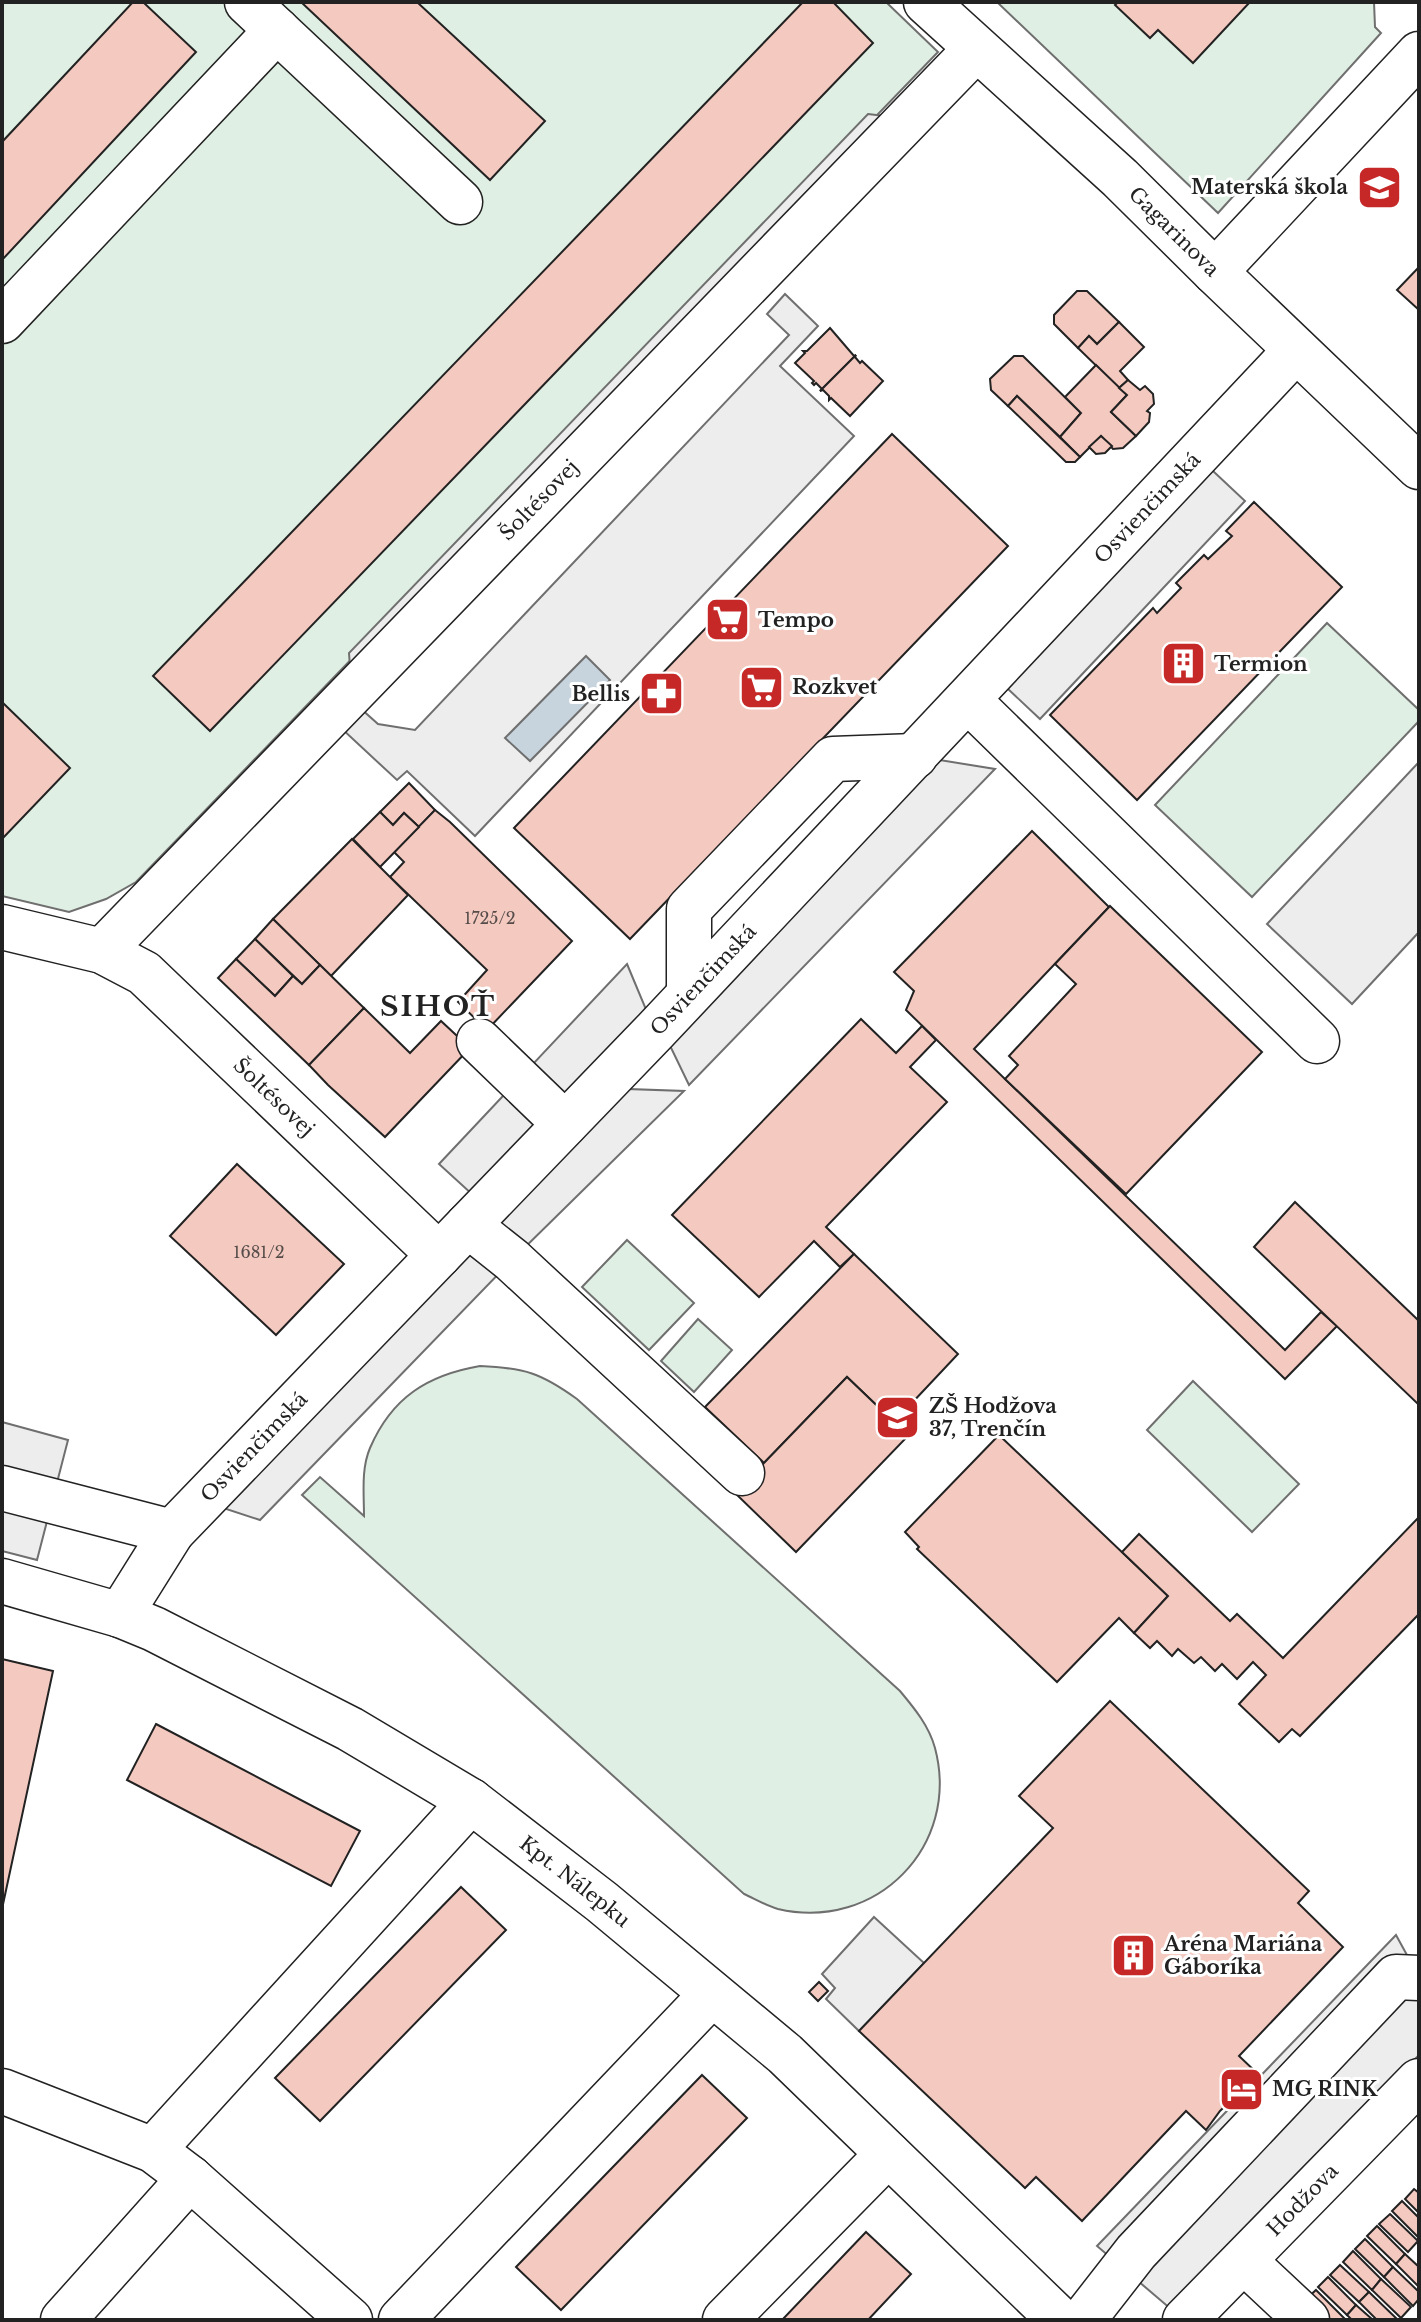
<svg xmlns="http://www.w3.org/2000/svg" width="1421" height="2322" font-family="'Libre Baskerville',serif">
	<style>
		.green { fill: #e0efe3; stroke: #6f6f6f; stroke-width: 2 }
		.parking { fill: #ededed; stroke: #6f6f6f; stroke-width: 2 }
		.water { fill: #c7d3dd; stroke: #6f6f6f; stroke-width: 2 }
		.building { fill: #f3c9c0; stroke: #222; stroke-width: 2 }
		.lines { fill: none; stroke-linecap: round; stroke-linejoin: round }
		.minor-casing { stroke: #222; stroke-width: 47 }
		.minor { stroke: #fff; stroke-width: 44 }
		.labels { text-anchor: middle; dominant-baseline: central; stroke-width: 6; stroke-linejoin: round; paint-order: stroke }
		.number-label { font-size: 16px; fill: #564c4a }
		.poi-label { font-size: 20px; font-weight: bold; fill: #222; stroke: #fff; text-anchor: start }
		.street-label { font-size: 20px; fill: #222; stroke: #fff }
		.district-label { font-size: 28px; font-weight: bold; letter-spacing: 2px; fill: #222; stroke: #fff }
	</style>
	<rect width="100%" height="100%" fill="#fff"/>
	<g class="green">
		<polygon points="2,2 886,2 938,52 136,882 106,899 69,912 2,896"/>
		<polygon points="997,2 1374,2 1375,27 1381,33 1218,213"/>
		<polygon points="1327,623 1419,710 1419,721 1252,897 1155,805"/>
		<polygon points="627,1240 694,1303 649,1350 582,1287"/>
		<polygon points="698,1319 732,1350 694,1392 661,1361"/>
		<path d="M480 1366C525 1368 541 1373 577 1399L900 1691C915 1709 929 1726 935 1748 961 1846 876 1932 778 1909 767 1906 755 1899 744 1894L302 1495 320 1477 364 1516C364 1494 361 1469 370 1448 392 1397 428 1375 480 1366Z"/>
		<polygon points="1193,1381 1299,1484 1252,1532 1147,1430"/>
	</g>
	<g class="parking">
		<polygon points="868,114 909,119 352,694 349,653"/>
		<polygon points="785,294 818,326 780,366 854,436 475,836 407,771 397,780 341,728 360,708 378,724 415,730 789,335 767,314"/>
		<polygon points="1197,456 1245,501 1040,719 992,674"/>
		<polygon points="915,756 995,769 689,1085 660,1025"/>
		<polygon points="1418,763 1419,932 1352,1004 1267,924"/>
		<polygon points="627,964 655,1031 600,1088 684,1091 512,1260 260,1520 202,1501 485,1206 439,1164"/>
		<polygon points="2,1422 68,1440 37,1560 2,1551"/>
		<polygon points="874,1917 924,1963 859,2031 826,1999 835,1988 822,1974"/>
		<polygon points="1396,1935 1419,1977 1419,2055 1172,2310 1097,2246"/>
	</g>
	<polygon class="water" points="586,656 610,680 530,761 505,738"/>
	<g class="building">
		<polygon points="133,2 143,2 196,52 2,260 2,142"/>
		<polygon points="301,2 417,2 545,121 490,180"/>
		<polygon points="803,2 833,2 873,43 210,731 153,676"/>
		<polygon points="1118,2 1250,2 1193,63 1158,30 1150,38 1115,5"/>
		<polygon points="1419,267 1419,310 1397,290"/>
		<polygon points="1077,291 1087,291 1119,322 1097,344 1089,336 1078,348 1054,324 1054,315"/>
		<polygon points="1119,322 1144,347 1120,371 1128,380 1119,388 1078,348 1089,336 1097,344"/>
		<polygon points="830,328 854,356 856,355 820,391 822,389 816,383 814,385 812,383 814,381 795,363 805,353 803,351 807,351"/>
		<polygon points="856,355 855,357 860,363 862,361 883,381 850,416 831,398 829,400 829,396 823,390 820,391"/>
		<polygon points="1014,356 1023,356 1081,413 1060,437 1017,396 1008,406 991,390 990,379"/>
		<polygon points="1096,365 1127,395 1111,412 1136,436 1123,448 1113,449 1101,436 1080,457 1060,437 1081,413 1065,397"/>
		<polygon points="1128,380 1140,390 1145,386 1153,394 1154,404 1147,411 1150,413 1149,422 1136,436 1111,412 1127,395 1119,388"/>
		<polygon points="1017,396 1080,457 1075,462 1066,462 1008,406"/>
		<polygon points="892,434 1008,546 630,939 514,828"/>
		<polygon points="1101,436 1112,446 1105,453 1096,454 1089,447"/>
		<polygon points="1254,502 1342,587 1137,800 1050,715 1153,608 1157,613 1181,588 1176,583 1204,555 1208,559 1232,536 1226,531"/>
		<polygon points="2,702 70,768 2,839"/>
		<polygon points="409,783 435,810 419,827 404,813 393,825 380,812"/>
		<polygon points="435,810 450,822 572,941 487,1030 458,1002 487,970 390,877 404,862 394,852"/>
		<polygon points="380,812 393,825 404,813 419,827 380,867 353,839"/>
		<polygon points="1032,831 1109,907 974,1049 1285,1350 1321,1312 1337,1326 1285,1379 906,1010 914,991 894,972"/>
		<polygon points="352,839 408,895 331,976 273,919"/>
		<polygon points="1110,906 1262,1052 1126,1194 1005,1079 1018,1065 1009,1056 1076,984 1055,964"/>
		<polygon points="273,919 320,965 302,984 255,939"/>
		<polygon points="255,939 293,976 275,996 236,959"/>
		<polygon points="236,959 275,996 293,976 302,984 320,965 364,1008 309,1065 218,978"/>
		<polygon points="364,1008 410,1053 441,1021 470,1048 385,1137 328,1085 309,1065"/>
		<polygon points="861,1019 896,1053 922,1026 936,1040 910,1067 947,1102 826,1227 854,1254 840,1267 814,1241 759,1297 672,1215"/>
		<polygon points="237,1164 344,1264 276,1335 170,1236"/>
		<polygon points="1295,1202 1419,1321 1419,1405 1254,1247"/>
		<polygon points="854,1254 958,1354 894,1422 847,1377 764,1463 705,1407"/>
		<polygon points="847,1377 894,1422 906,1438 796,1552 735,1493"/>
		<polygon points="999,1435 1168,1596 1134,1633 1119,1618 1057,1682 917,1549 919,1547 905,1532"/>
		<polygon points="1419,1517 1419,1614 1300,1736 1292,1729 1279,1742 1239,1704 1266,1675 1253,1662 1237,1679 1222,1664 1215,1671 1201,1657 1194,1663 1178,1649 1172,1656 1157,1641 1150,1648 1134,1633 1168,1596 1122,1552 1139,1534 1230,1621 1237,1614 1283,1658"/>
		<polygon points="2,1659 53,1671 2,1909"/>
		<polygon points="1110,1701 1309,1891 1298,1903 1343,1947 1239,2056 1258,2074 1220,2111 1206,2130 1186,2111 1082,2221 1036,2177 1025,2188 859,2031 1053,1828 1019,1796"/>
		<polygon points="156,1724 360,1831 331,1886 127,1780"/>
		<polygon points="461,1887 506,1930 320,2121 275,2078"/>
		<polygon points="819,1982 828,1991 818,2001 809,1992"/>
		<polygon points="702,2075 747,2118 561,2310 516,2267"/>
		<polygon points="1414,2189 1419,2193 1419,2213 1405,2199"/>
		<polygon points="1402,2201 1419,2218 1419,2238 1392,2211"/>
		<polygon points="1390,2214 1418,2241 1408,2252 1379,2224"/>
		<polygon points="1377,2226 1405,2254 1396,2264 1367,2236"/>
		<polygon points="866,2232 911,2274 868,2320 782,2320"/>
		<polygon points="1365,2239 1393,2267 1384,2277 1355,2249"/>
		<polygon points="1353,2251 1381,2279 1372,2290 1343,2262"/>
		<polygon points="1405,2254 1419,2267 1419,2287 1396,2264"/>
		<polygon points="1340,2265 1369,2292 1359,2302 1330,2275"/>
		<polygon points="1393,2267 1419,2292 1419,2299 1413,2306 1384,2277"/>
		<polygon points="1328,2277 1356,2305 1347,2315 1318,2287"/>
		<polygon points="1381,2279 1411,2307 1401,2318 1372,2290"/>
		<polygon points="1316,2290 1344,2318 1342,2320 1324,2320 1304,2301"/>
		<polygon points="1369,2292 1398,2320 1377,2320 1359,2302"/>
		<polygon points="1356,2305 1373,2320 1352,2320 1347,2315"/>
	</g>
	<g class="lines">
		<defs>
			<g id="minor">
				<polyline points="247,2 460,202"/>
				<path id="s1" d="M926 2 1120 178 1215 272 1419 467"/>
				<polyline points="1215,272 1419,54"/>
				<polyline points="2,321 277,30"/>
				<polyline points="968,700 1317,1041"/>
				<path id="s2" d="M2 927 102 951 144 973 439 1255"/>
				<path id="s3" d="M102 951 976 49"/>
				<polyline points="689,994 689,909 833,759 915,756"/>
				<polyline points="479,1041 565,1124"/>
				<polyline points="468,1225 512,1260 742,1473"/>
				<polyline points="2,1488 172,1532"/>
				<path id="s4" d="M2 1581 120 1615 154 1629 350 1729 471 1801 602 1902 785 2054 1060 2320"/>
				<path id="s5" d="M120 1615 172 1532 655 1031 1296 350"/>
				<polyline points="2,2091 153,2150 190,2178 350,2320"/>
				<polyline points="153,2150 471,1801"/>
				<polyline points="1245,2262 1307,2320"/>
				<polyline points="63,2320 190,2178"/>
				<polyline points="401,2320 712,1994"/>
				<polyline points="725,2320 888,2154"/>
				<polyline points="1083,2320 1136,2252 1396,1977 1419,1978"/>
				<path id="s6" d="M1185 2320 1419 2081"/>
			</g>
		</defs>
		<use href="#minor" class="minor-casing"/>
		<use href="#minor" class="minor"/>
	</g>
	<defs>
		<symbol id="school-square" viewBox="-11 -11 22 22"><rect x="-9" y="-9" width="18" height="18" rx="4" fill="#c62828" stroke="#fff"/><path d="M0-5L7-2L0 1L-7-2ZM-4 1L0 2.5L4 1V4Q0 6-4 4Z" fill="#fff"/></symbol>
		<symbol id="supermarket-square" viewBox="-11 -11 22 22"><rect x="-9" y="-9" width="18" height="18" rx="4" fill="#c62828" stroke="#fff"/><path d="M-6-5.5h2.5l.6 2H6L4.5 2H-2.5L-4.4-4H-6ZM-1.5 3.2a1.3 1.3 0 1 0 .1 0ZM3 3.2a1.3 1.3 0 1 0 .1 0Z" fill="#fff"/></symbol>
		<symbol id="building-square" viewBox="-11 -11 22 22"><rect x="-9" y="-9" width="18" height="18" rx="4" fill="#c62828" stroke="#fff"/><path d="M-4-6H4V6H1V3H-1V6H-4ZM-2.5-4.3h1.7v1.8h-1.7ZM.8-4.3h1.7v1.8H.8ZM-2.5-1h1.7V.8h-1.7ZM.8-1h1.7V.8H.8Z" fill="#fff"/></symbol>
		<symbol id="pharmacy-square" viewBox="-11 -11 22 22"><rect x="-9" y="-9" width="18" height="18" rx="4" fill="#c62828" stroke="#fff"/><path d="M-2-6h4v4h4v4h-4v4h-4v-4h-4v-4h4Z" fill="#fff"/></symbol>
		<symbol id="hotel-square" viewBox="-11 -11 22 22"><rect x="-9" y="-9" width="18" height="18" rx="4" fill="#c62828" stroke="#fff"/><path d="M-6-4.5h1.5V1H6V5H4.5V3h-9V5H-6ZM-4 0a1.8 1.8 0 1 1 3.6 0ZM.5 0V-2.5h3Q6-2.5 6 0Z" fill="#fff"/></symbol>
	</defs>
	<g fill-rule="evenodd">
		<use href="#school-square" x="1354" y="162" width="51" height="51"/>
		<use href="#supermarket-square" x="702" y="594" width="51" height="51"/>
		<use href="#building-square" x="1158" y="638" width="51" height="51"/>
		<use href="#supermarket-square" x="736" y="662" width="51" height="51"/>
		<use href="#pharmacy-square" x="636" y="668" width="51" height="51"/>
		<use href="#school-square" x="872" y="1392" width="51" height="51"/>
		<use href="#building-square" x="1108" y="1930" width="51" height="51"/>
		<use href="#hotel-square" x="1216" y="2064" width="51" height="51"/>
	</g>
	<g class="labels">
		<g class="number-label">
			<text x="490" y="918">1725/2</text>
			<text x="259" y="1252">1681/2</text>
		</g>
		<g class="poi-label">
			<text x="1348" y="187" text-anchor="end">Materská škola</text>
			<text x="758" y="620">Tempo</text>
			<text x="1214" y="664">Termion</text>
			<text x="792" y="687">Rozkvet</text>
			<text x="630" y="694" text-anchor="end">Bellis</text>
			<text x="929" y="1406">ZŠ Hodžova<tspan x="929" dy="23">37, Trenčín</tspan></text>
			<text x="1164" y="1944">Aréna Mariána<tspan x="1164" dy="23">Gáboríka</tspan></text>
			<text x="1272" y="2089">MG RINK</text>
		</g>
		<g class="street-label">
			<text stroke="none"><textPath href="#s1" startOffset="338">Gagarinova</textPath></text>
			<text stroke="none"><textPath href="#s3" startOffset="628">Šoltésovej</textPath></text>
			<text stroke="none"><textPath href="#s5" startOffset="1512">Osvienčimská</textPath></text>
			<text stroke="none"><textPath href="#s5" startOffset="864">Osvienčimská</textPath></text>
			<text stroke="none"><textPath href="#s2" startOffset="330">Šoltésovej</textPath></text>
			<text stroke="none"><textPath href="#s5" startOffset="216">Osvienčimská</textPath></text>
			<text stroke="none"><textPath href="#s4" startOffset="652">Kpt. Nálepku</textPath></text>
			<text stroke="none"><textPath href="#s6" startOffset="168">Hodžova</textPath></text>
		</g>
		<g class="district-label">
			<text x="438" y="1006">SIHOŤ</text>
		</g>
	</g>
	<rect width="1421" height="2322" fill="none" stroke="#222222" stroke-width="8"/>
</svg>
